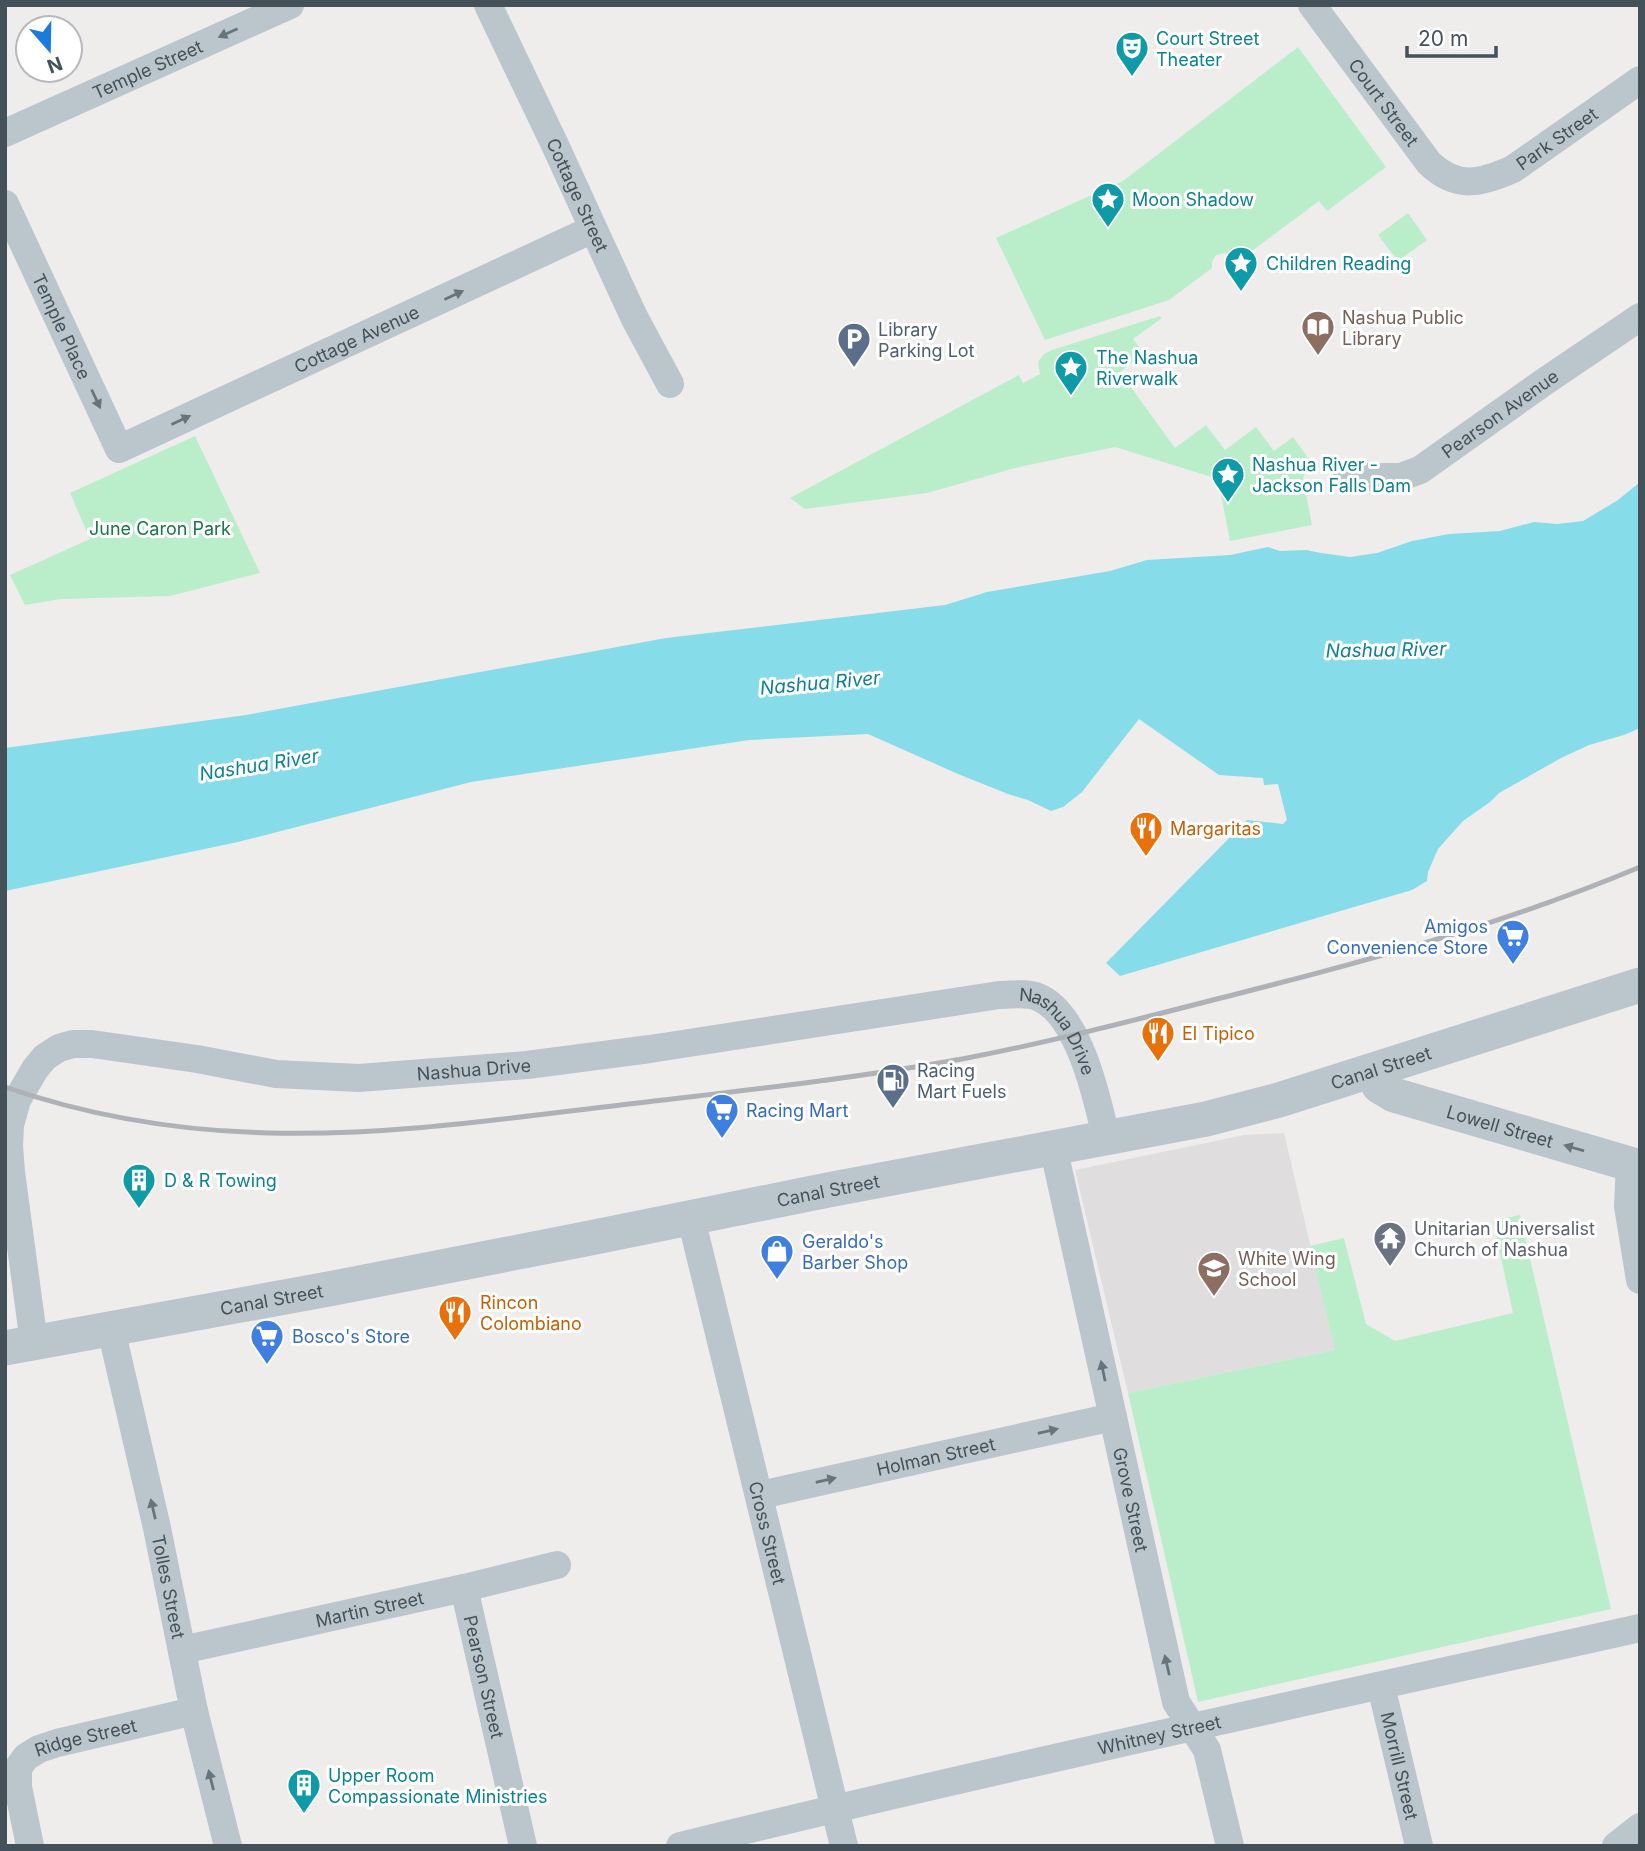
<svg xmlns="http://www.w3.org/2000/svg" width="1645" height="1851" font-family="Inter,sans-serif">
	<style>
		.education { fill: #e0ddde }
		.green { fill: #baeeca }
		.water { fill: #87dcea }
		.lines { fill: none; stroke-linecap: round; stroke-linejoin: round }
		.minor { stroke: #bac5cc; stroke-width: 28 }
		.tertiary { stroke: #bac5cc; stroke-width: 35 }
		.rail { stroke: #aeb2b7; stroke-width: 5 }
		.oneway { fill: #68747c }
		.labels { text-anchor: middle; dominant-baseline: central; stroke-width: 6; stroke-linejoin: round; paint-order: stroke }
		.culture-label { font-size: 18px; fill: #0d838f; stroke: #fff; text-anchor: start }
		.street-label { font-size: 18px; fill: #455159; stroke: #fff }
		.education-label { font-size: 18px; fill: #785e54; stroke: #fff; text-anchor: start }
		.service-label { font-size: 18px; fill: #4e5e75; stroke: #fff; text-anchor: start }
		.park-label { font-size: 18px; fill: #177942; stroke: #fff }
		.food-label { font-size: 18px; fill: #c56008; stroke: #fff; text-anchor: start }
		.shop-label { font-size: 18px; fill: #366cbe; stroke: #fff; text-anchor: start }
		.worship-label { font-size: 18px; fill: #5b616d; stroke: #fff; text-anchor: start }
		.water-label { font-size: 19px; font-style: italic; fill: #0d8295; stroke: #fff }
	</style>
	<rect width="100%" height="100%" fill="#efecec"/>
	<polygon class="education" points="1284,1133 1335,1350 1128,1393 1075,1170 1245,1135"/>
	<g class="green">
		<polygon points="1298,47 1386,167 1327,211 1319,201 1237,262 1225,253 1216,255 1212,262 1212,268 1169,300 1045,340 996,238 1123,181"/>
		<polygon points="1408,213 1427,240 1398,261 1378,235"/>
		<polygon points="1160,316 1162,318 1133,339 1144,353 1120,372 1175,448 1206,425 1225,450 1256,427 1274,451 1293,437 1311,462 1303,478 1312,525 1230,541 1218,479 1115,447 1019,467 927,493 805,509 790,498 1019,375 1023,383 1040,374 1038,362 1044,354 1052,350"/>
		<polygon points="195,436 260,573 170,596 61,599 25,605 10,575 90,539 70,493"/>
		<polygon points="1520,1215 1611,1609 1198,1702 1128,1393 1335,1350 1310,1246 1344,1238 1366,1324 1395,1341 1513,1313 1493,1221"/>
	</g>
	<polygon class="water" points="1640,482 1640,728 1624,735 1589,745 1561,758 1499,793 1490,802 1463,821 1438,849 1428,872 1427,881 1412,890 1120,976 1106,963 1247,820 1283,824 1287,820 1278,784 1264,785 1263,778 1219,775 1139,719 1082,792 1063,807 1051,811 1028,800 1008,794 958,774 868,734 749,740 471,782 238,842 5,891 5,748 246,715 666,638 945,605 987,592 1110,571 1147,560 1230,555 1268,547 1280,551 1306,550 1321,553 1350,557 1377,553 1412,541 1449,534 1500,531 1534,522 1557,524 1583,521 1618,500"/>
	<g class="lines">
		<g class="minor">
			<path id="s1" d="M488 5 555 145 634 317 670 384"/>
			<path id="s2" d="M1312 5 1429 163C1457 190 1482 183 1513 169L1640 80"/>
			<path id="s3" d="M5 133 290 5"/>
			<path id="s4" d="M5 204 119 449 593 229"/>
			<path id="s5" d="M1347 477H1401L1420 470 1544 382 1640 317"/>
			<path id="s6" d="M1053 1146 1176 1702 1207 1750 1230 1846"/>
			<polyline points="1630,1164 1628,1206 1640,1280"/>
			<path id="s7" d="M691 1218 844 1846"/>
			<path id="s8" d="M111 1329 157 1528 194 1711 228 1846"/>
			<path id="s9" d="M34 1343 11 1172 9 1146 10 1125 17 1100 35 1069 45 1057 59 1048 73 1044H92L197 1059 276 1074 359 1078 527 1065 650 1049 999 995C1012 995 1026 992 1038 997 1079 1014 1097 1098 1106 1137"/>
			<path id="s10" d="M760 1495 1113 1417"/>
			<path id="s11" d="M464 1588 523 1846"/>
			<path id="s12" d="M182 1650 464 1588 557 1565"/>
			<path id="s13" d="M1381 1686 1419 1846"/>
			<path id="s14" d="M30 1846 18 1787V1768L26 1757 39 1749 57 1743 194 1711"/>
			<path id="s15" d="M680 1846C999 1768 1320 1699 1640 1628"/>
			<polyline points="1616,1846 1640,1827"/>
		</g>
		<g class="tertiary">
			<path id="s16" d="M1371 1071 1379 1086 1394 1095 1640 1167"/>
			<path id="s17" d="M5 1348 334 1288 585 1239 828 1190 1206 1119 1279 1100 1640 985"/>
		</g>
		<path class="rail" d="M5 1087C89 1116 180 1131 269 1133 389 1136 510 1118 629 1104 740 1091 851 1079 962 1059 1061 1040 1158 1014 1256 989 1386 956 1516 919 1640 867"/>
	</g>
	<defs><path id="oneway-solid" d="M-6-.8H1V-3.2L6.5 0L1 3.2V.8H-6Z" transform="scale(1.75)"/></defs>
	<g class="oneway">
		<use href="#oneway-solid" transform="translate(228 33) rotate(156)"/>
		<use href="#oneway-solid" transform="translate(454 295) rotate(-25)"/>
		<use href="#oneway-solid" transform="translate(96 399) rotate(65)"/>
		<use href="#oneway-solid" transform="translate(181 420) rotate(-25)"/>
		<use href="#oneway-solid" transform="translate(1574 1148) rotate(-164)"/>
		<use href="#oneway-solid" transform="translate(1103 1371) rotate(-102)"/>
		<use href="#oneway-solid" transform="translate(1048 1431) rotate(-13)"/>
		<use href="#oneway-solid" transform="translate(826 1480) rotate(-13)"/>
		<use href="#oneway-solid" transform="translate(153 1509) rotate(-103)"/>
		<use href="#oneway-solid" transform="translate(1167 1665) rotate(-103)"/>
		<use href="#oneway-solid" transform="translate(211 1780) rotate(-104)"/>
	</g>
	<defs>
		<symbol id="theatre-pin" viewBox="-11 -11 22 30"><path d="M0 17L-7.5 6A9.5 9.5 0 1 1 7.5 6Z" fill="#0f9aa8" stroke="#fff"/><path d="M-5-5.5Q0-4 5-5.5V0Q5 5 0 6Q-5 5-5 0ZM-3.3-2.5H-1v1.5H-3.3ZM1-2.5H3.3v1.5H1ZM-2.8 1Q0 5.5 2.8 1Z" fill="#fff"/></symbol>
		<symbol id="sight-pin" viewBox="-11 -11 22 30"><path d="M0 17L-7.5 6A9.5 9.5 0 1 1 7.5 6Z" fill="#0f9aa8" stroke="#fff"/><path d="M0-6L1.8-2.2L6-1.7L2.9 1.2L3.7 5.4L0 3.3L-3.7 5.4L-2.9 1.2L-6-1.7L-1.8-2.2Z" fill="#fff"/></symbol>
		<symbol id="library-pin" viewBox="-11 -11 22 30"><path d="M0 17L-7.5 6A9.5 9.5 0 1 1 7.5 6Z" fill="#8d6e63" stroke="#fff"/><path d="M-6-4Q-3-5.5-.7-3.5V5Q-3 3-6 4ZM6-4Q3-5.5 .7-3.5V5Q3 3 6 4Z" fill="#fff"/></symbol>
		<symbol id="parking-pin" viewBox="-11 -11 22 30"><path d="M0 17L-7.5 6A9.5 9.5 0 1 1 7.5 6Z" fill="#5c6f8a" stroke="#fff"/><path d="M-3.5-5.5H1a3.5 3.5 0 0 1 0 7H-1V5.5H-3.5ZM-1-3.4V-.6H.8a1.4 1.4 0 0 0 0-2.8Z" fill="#fff"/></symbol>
		<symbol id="restaurant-pin" viewBox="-11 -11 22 30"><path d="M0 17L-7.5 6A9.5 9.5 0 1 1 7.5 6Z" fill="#e8710a" stroke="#fff"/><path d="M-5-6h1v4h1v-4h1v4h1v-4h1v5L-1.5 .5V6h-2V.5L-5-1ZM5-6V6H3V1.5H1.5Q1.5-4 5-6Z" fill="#fff"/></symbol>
		<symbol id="supermarket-pin" viewBox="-11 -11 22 30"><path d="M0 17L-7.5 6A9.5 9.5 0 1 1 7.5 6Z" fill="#3f7fe0" stroke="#fff"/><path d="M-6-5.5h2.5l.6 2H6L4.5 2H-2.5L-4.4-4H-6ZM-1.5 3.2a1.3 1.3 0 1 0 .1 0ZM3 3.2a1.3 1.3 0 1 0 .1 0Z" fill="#fff"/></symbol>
		<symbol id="fuel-pin" viewBox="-11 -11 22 30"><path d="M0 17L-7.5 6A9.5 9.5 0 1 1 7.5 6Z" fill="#5c6f8a" stroke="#fff"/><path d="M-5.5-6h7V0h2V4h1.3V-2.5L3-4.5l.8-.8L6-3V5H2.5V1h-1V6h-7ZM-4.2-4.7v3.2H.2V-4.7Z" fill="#fff"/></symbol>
		<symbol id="building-pin" viewBox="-11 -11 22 30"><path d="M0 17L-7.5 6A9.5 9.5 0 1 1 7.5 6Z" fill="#0f9aa8" stroke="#fff"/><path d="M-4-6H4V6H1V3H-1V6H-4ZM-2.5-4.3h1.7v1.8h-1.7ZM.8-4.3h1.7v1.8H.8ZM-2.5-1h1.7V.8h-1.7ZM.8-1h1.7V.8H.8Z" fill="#fff"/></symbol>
		<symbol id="temple-pin" viewBox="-11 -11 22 30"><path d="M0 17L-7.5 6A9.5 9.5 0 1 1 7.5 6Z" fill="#6b7280" stroke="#fff"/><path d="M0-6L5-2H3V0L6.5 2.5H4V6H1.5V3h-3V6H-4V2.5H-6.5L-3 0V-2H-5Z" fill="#fff"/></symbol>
		<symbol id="shop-pin" viewBox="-11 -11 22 30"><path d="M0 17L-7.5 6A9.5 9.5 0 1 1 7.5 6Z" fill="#3f7fe0" stroke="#fff"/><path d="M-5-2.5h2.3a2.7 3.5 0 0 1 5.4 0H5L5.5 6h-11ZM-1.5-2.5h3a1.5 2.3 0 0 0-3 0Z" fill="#fff"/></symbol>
		<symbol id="school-pin" viewBox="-11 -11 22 30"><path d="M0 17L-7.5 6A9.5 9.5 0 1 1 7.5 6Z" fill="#8d6e63" stroke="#fff"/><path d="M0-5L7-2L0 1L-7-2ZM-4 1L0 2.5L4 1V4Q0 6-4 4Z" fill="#fff"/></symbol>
	</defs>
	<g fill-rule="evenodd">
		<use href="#theatre-pin" x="1113" y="29" width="38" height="52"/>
		<use href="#sight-pin" x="1089" y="180" width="38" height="52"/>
		<use href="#sight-pin" x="1222" y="244" width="38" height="52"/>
		<use href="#library-pin" x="1299" y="308" width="38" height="52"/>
		<use href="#parking-pin" x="835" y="320" width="38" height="52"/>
		<use href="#sight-pin" x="1052" y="348" width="38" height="52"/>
		<use href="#sight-pin" x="1209" y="455" width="38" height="52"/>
		<use href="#restaurant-pin" x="1127" y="809" width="38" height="52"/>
		<use href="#supermarket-pin" x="1494" y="917" width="38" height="52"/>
		<use href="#restaurant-pin" x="1139" y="1014" width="38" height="52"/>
		<use href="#fuel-pin" x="874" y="1061" width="38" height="52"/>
		<use href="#supermarket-pin" x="703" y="1091" width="38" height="52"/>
		<use href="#building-pin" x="120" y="1161" width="38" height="52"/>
		<use href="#temple-pin" x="1371" y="1219" width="38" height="52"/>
		<use href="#shop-pin" x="758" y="1232" width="38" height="52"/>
		<use href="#school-pin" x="1195" y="1249" width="38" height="52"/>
		<use href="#restaurant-pin" x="436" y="1293" width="38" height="52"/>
		<use href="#supermarket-pin" x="248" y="1317" width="38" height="52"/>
		<use href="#building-pin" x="285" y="1766" width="38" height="52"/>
	</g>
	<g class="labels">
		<g class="culture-label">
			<text x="1156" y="38">Court Street<tspan x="1156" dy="21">Theater</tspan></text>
			<text x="1132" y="199">Moon Shadow</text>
			<text x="1266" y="263">Children Reading</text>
			<text x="1096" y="357">The Nashua<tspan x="1096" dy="21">Riverwalk</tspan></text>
			<text x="1252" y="464">Nashua River -<tspan x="1252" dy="21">Jackson Falls Dam</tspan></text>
			<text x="164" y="1180">D &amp; R Towing</text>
			<text x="328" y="1775">Upper Room<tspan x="328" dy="21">Compassionate Ministries</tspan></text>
		</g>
		<g class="street-label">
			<text stroke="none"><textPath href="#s3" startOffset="156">Temple Street</textPath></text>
			<text stroke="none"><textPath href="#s2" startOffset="121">Court Street</textPath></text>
			<text stroke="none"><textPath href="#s2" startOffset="341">Park Street</textPath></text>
			<text stroke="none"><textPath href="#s1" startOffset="210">Cottage Street</textPath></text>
			<text stroke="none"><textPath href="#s4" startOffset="135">Temple Place</textPath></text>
			<text stroke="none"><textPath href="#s4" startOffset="532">Cottage Avenue</textPath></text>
			<text stroke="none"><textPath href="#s5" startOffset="172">Pearson Avenue</textPath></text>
			<text stroke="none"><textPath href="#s9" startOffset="1340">Nashua Drive</textPath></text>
			<text stroke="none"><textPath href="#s17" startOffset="1405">Canal Street</textPath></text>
			<text stroke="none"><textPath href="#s9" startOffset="732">Nashua Drive</textPath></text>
			<text stroke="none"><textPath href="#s16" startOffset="145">Lowell Street</textPath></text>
			<text stroke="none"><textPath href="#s17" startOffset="838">Canal Street</textPath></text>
			<text stroke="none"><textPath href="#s17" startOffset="271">Canal Street</textPath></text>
			<text stroke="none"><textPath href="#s10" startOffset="180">Holman Street</textPath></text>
			<text stroke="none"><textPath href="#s6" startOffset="362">Grove Street</textPath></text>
			<text stroke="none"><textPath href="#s7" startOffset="324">Cross Street</textPath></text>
			<text stroke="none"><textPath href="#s8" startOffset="264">Tolles Street</textPath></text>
			<text stroke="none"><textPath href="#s12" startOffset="192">Martin Street</textPath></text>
			<text stroke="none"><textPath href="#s11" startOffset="91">Pearson Street</textPath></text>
			<text stroke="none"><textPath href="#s15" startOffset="492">Whitney Street</textPath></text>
			<text stroke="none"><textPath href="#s14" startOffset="156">Ridge Street</textPath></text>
			<text stroke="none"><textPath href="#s13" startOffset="82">Morrill Street</textPath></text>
		</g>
		<g class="education-label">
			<text x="1342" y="317">Nashua Public<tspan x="1342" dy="21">Library</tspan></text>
			<text x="1238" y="1258">White Wing<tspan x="1238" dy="21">School</tspan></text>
		</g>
		<g class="service-label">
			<text x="878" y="329">Library<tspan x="878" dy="21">Parking Lot</tspan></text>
			<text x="917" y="1070">Racing<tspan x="917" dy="21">Mart Fuels</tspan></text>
		</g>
		<g class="park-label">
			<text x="160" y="528">June Caron Park</text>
		</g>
		<g class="food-label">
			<text x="1170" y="828">Margaritas</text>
			<text x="1182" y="1033">El Tipico</text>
			<text x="480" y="1302">Rincon<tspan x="480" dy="21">Colombiano</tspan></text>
		</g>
		<g class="shop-label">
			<text x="1488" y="926" text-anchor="end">Amigos<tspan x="1488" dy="21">Convenience Store</tspan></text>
			<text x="746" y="1110">Racing Mart</text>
			<text x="802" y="1241">Geraldo's<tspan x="802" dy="21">Barber Shop</tspan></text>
			<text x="292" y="1336">Bosco's Store</text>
		</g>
		<g class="worship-label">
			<text x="1414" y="1228">Unitarian Universalist<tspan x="1414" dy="21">Church of Nashua</tspan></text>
		</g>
		<g class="water-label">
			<text transform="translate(1386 650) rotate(-1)">Nashua River</text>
			<text transform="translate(820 683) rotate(-5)">Nashua River</text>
			<text transform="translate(259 765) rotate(-9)">Nashua River</text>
		</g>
	</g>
	<rect width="1645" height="1851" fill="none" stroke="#455159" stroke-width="14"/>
	<g transform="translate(49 49) rotate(160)"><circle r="33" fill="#ffffff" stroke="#b5b9bd" stroke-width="2"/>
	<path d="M0-5L12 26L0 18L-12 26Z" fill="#1a7bdb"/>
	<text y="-10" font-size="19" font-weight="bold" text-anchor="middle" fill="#455159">N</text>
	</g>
	<path d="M1407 46v10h89v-10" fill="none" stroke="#455159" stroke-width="3.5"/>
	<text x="1418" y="46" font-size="21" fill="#455159" stroke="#ffffff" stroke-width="5" paint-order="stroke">20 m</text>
</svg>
